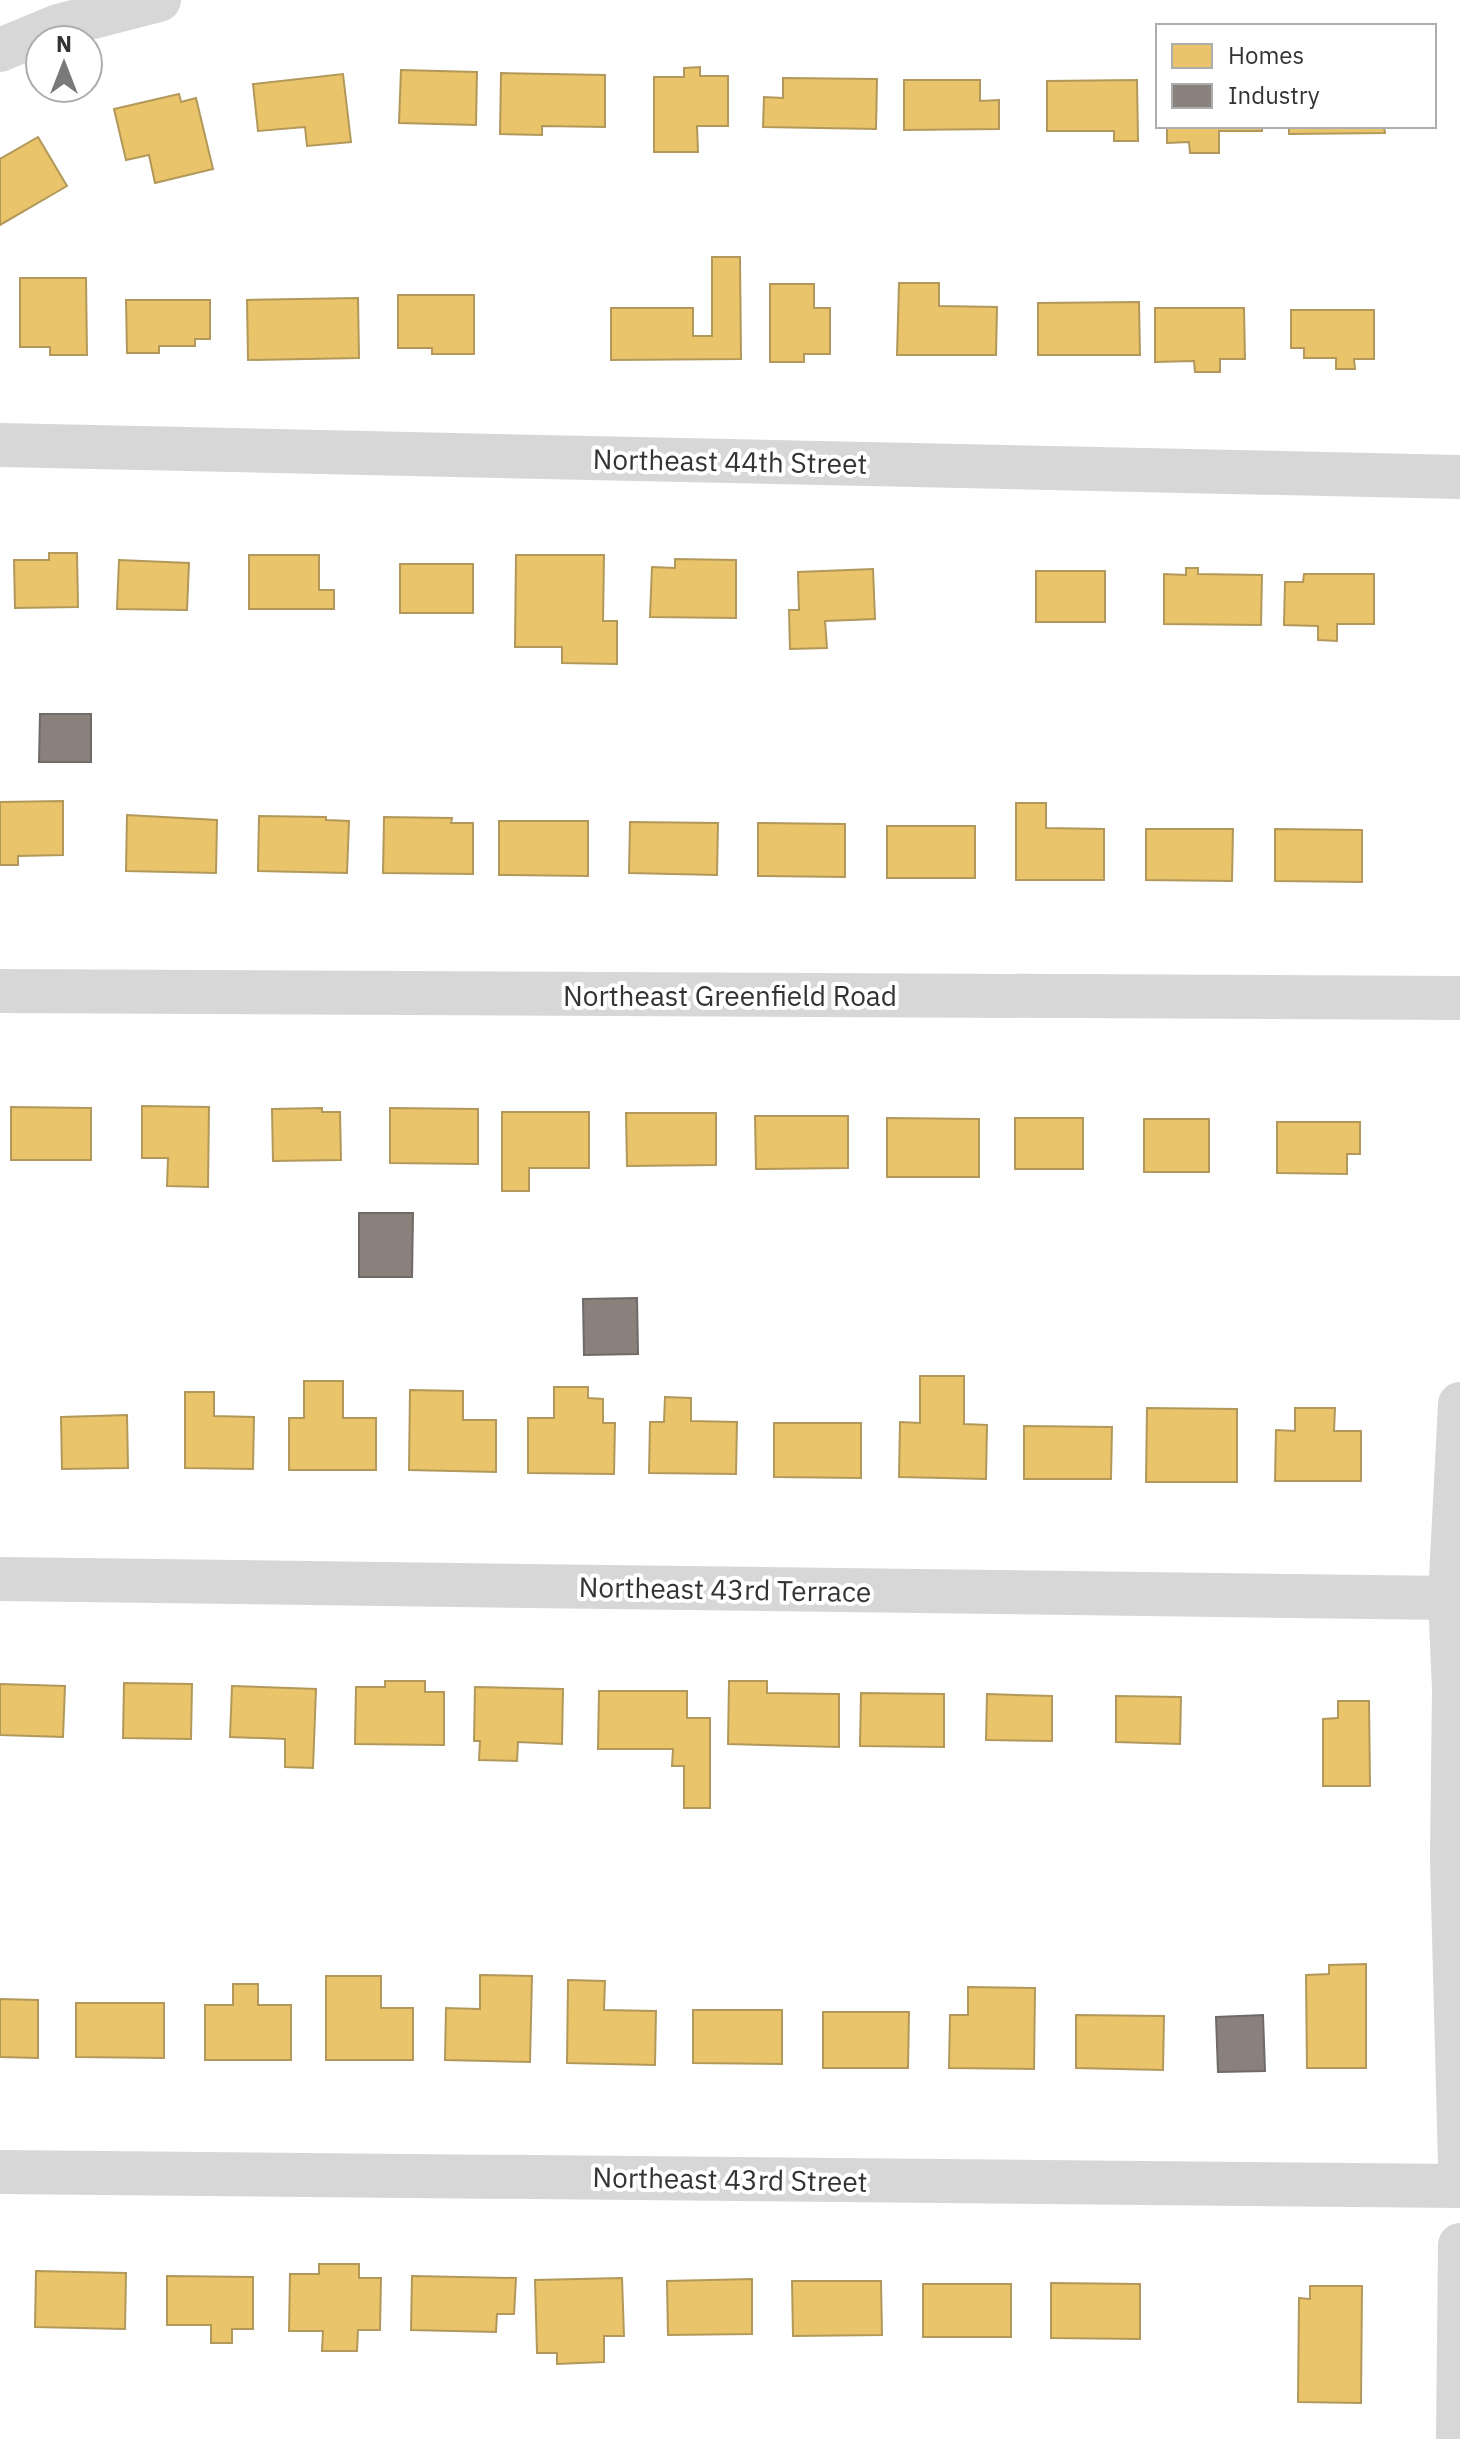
<svg xmlns="http://www.w3.org/2000/svg" width="1460" height="2439" font-family="'IBM Plex Sans',sans-serif">
	<style>
		.homes { fill: #e9c46a; stroke: #b2985a; stroke-width: 2 }
		.industry { fill: #8a817c; stroke: #706a66; stroke-width: 2 }
		.lines { fill: none; stroke-linecap: round; stroke-linejoin: round }
		.street { stroke: #d7d7d7; stroke-width: 44 }
		.labels { text-anchor: middle; dominant-baseline: central; stroke-width: 8; stroke-linejoin: round; paint-order: stroke }
		.street-label { font-size: 28px; fill: #333; stroke: #fff }
	</style>
	<rect width="100%" height="100%" fill="#fff"/>
	<g class="homes">
		<polygon points="700,67 700,76 728,76 728,126 697,126 698,152 654,152 654,77 684,77 684,68"/>
		<polygon points="401,70 477,72 476,125 399,123"/>
		<polygon points="501,73 605,75 605,127 542,126 542,135 500,134"/>
		<polygon points="343,74 351,142 307,146 305,127 258,131 253,84"/>
		<polygon points="783,78 877,79 876,129 763,127 764,97 783,98"/>
		<polygon points="904,80 980,80 980,101 999,100 999,129 904,130"/>
		<polygon points="1137,80 1138,141 1114,141 1114,131 1047,131 1047,81"/>
		<polygon points="179,94 181,102 196,98 213,169 155,183 149,155 126,160 114,109"/>
		<polygon points="1167,126 1262,126 1262,131 1219,131 1219,153 1190,153 1189,142 1167,143"/>
		<polygon points="1289,126 1384,126 1385,133 1289,134"/>
		<polygon points="38,137 67,186 0,225 0,159"/>
		<polygon points="712,257 740,257 741,359 611,360 611,308 693,308 693,336 712,336"/>
		<polygon points="20,278 86,278 87,355 50,355 50,347 20,347"/>
		<polygon points="899,283 939,283 939,306 997,307 996,355 897,355"/>
		<polygon points="770,284 814,284 814,308 830,308 830,354 804,354 804,362 770,362"/>
		<polygon points="398,295 474,295 474,354 432,354 432,348 398,348"/>
		<polygon points="358,298 359,358 248,360 247,300"/>
		<polygon points="126,300 210,300 210,339 195,339 195,346 159,346 159,353 127,353"/>
		<polygon points="1139,302 1140,355 1038,355 1038,303"/>
		<polygon points="1155,308 1244,308 1245,359 1220,359 1220,372 1195,372 1194,361 1155,362"/>
		<polygon points="1291,310 1374,310 1374,359 1354,359 1355,369 1336,369 1336,358 1304,358 1304,348 1291,348"/>
		<polygon points="49,553 77,553 78,607 15,608 14,560 49,560"/>
		<polygon points="249,555 319,555 319,590 334,590 334,609 249,609"/>
		<polygon points="516,555 604,555 603,621 617,621 617,664 562,663 562,647 515,647"/>
		<polygon points="675,559 736,560 736,618 650,617 652,567 675,568"/>
		<polygon points="119,560 189,563 187,610 117,609"/>
		<rect x="400" y="564" width="73" height="49"/>
		<polygon points="1186,568 1198,568 1198,574 1262,575 1261,625 1164,624 1164,574 1186,575"/>
		<polygon points="873,569 875,619 825,621 827,648 790,649 789,610 799,610 798,572"/>
		<rect x="1036" y="571" width="69" height="51"/>
		<polygon points="1304,574 1374,574 1374,624 1337,624 1337,641 1318,640 1318,626 1284,625 1285,582 1303,582"/>
		<polygon points="63,801 63,855 18,856 18,865 0,865 0,802"/>
		<polygon points="1016,803 1046,803 1046,828 1104,829 1104,880 1016,880"/>
		<polygon points="127,815 217,820 216,873 126,871"/>
		<polygon points="259,816 326,817 326,820 349,821 347,873 258,871"/>
		<polygon points="384,817 452,818 451,823 473,823 473,874 383,873"/>
		<polygon points="499,821 588,821 588,876 499,875"/>
		<polygon points="630,822 718,823 717,875 629,873"/>
		<polygon points="758,823 845,824 845,877 758,876"/>
		<rect x="887" y="826" width="88" height="52"/>
		<polygon points="1146,829 1233,829 1232,881 1146,880"/>
		<polygon points="1275,829 1362,830 1362,882 1275,881"/>
		<polygon points="142,1106 209,1107 208,1187 167,1186 168,1158 142,1158"/>
		<polygon points="11,1107 91,1108 91,1160 11,1160"/>
		<polygon points="322,1108 322,1112 340,1112 341,1160 273,1161 272,1109"/>
		<polygon points="390,1108 478,1109 478,1164 390,1163"/>
		<polygon points="502,1112 589,1112 589,1168 529,1168 529,1191 502,1191"/>
		<polygon points="626,1113 716,1113 716,1165 627,1166"/>
		<polygon points="755,1116 848,1116 848,1168 756,1169"/>
		<polygon points="887,1118 979,1119 979,1177 887,1177"/>
		<rect x="1015" y="1118" width="68" height="51"/>
		<rect x="1144" y="1119" width="65" height="53"/>
		<polygon points="1277,1122 1360,1122 1360,1154 1347,1154 1347,1174 1277,1173"/>
		<polygon points="920,1376 964,1376 964,1424 987,1425 986,1479 899,1477 900,1422 920,1423"/>
		<polygon points="304,1381 343,1381 343,1418 376,1418 376,1470 289,1470 289,1418 304,1418"/>
		<polygon points="554,1387 588,1387 588,1398 603,1399 603,1423 615,1423 614,1474 528,1473 528,1418 554,1418"/>
		<polygon points="410,1390 463,1391 463,1420 496,1420 496,1472 409,1470"/>
		<polygon points="185,1392 214,1392 214,1416 254,1417 253,1469 185,1468"/>
		<polygon points="665,1397 691,1398 691,1421 737,1422 736,1474 649,1473 650,1422 664,1422"/>
		<polygon points="1147,1408 1237,1409 1237,1482 1146,1482"/>
		<polygon points="1295,1408 1335,1408 1334,1431 1361,1431 1361,1481 1275,1481 1276,1430 1295,1431"/>
		<polygon points="127,1415 128,1468 62,1469 61,1417"/>
		<polygon points="774,1423 861,1423 861,1478 774,1477"/>
		<polygon points="1024,1426 1112,1427 1111,1479 1024,1479"/>
		<polygon points="385,1681 425,1681 425,1692 444,1692 444,1745 355,1744 356,1687 385,1687"/>
		<polygon points="729,1681 767,1681 767,1693 839,1694 839,1747 728,1744"/>
		<polygon points="124,1683 192,1684 191,1739 123,1738"/>
		<polygon points="0,1684 65,1686 63,1737 0,1735"/>
		<polygon points="232,1686 316,1689 313,1768 285,1767 285,1739 230,1737"/>
		<polygon points="475,1687 563,1689 562,1744 518,1742 517,1761 479,1760 480,1741 474,1741"/>
		<polygon points="599,1691 687,1691 687,1718 710,1718 710,1808 684,1808 684,1766 672,1766 673,1749 598,1749"/>
		<polygon points="861,1693 944,1694 944,1747 860,1746"/>
		<polygon points="987,1694 1052,1696 1052,1741 986,1740"/>
		<polygon points="1116,1696 1181,1697 1180,1744 1116,1742"/>
		<polygon points="1338,1701 1369,1701 1370,1786 1323,1786 1323,1719 1338,1718"/>
		<polygon points="1366,1964 1366,2068 1307,2068 1306,1975 1329,1974 1329,1965"/>
		<polygon points="480,1975 532,1976 530,2062 445,2060 446,2008 480,2009"/>
		<polygon points="326,1976 381,1976 381,2008 413,2008 413,2060 326,2060"/>
		<polygon points="568,1980 605,1981 604,2010 656,2011 655,2065 567,2063"/>
		<polygon points="233,1984 258,1984 258,2005 291,2005 291,2060 205,2060 205,2005 233,2005"/>
		<polygon points="968,1987 1035,1988 1034,2069 949,2068 950,2015 968,2015"/>
		<polygon points="0,1999 38,2000 38,2058 0,2057"/>
		<polygon points="76,2003 164,2003 164,2058 76,2057"/>
		<polygon points="693,2010 782,2010 782,2064 693,2063"/>
		<polygon points="823,2012 909,2012 908,2068 823,2068"/>
		<polygon points="1076,2015 1164,2016 1163,2070 1076,2068"/>
		<polygon points="319,2264 359,2264 359,2278 381,2278 380,2330 358,2330 357,2351 322,2351 323,2331 289,2331 290,2274 319,2274"/>
		<polygon points="36,2271 126,2273 125,2329 35,2327"/>
		<polygon points="167,2276 253,2277 253,2329 232,2329 232,2343 211,2343 211,2325 167,2325"/>
		<polygon points="412,2276 516,2278 514,2314 497,2314 496,2332 411,2330"/>
		<polygon points="622,2278 624,2336 604,2336 604,2362 557,2364 557,2353 537,2353 535,2280"/>
		<polygon points="752,2279 752,2334 668,2335 667,2281"/>
		<polygon points="792,2281 881,2281 882,2335 793,2336"/>
		<polygon points="1051,2283 1140,2284 1140,2339 1051,2338"/>
		<rect x="923" y="2284" width="88" height="53"/>
		<polygon points="1310,2286 1362,2286 1361,2403 1298,2402 1299,2298 1310,2299"/>
	</g>
	<g class="industry">
		<polygon points="40,714 91,714 91,762 39,762"/>
		<polygon points="359,1213 413,1213 412,1277 359,1277"/>
		<polygon points="637,1298 638,1354 584,1355 583,1299"/>
		<polygon points="1263,2015 1265,2071 1218,2072 1216,2017"/>
	</g>
	<g class="lines">
		<g class="street">
			<polyline points="0,50 58,26 159,0"/>
			<polyline points="0,445 1460,477"/>
			<polyline points="0,991 1460,998"/>
			<polyline points="1460,1404 1450,1598 1454,1689 1452,1860 1460,2164"/>
			<polyline points="0,1579 1450,1598"/>
			<polyline points="0,2172 1460,2186"/>
			<polyline points="1458,2439 1460,2245"/>
		</g>
	</g>
	<g class="labels">
		<g class="street-label">
			<text transform="translate(730 461) rotate(1)">Northeast 44th Street</text>
			<text x="730" y="995">Northeast Greenfield Road</text>
			<text transform="translate(725 1589) rotate(1)">Northeast 43rd Terrace</text>
			<text transform="translate(730 2179) rotate(1)">Northeast 43rd Street</text>
		</g>
	</g>
	<rect x="1156" y="24" width="280" height="104" fill="#ffffff" stroke="#adadad" stroke-width="2"/>
	<rect x="1172" y="44" width="40" height="24" fill="#e9c46a" stroke="#adadad" stroke-width="2"/>
	<text x="1228" y="64" font-size="24" fill="#333333">Homes</text>
	<rect x="1172" y="84" width="40" height="24" fill="#8a817c" stroke="#adadad" stroke-width="2"/>
	<text x="1228" y="104" font-size="24" fill="#333333">Industry</text>
	<g transform="translate(64 64)"><circle r="38" fill="#ffffff" stroke="#adadad" stroke-width="2"/>
	<path d="M0-6L14 30L0 20L-14 30Z" fill="#7a7a7a"/>
	<text y="-12" font-size="22" font-weight="bold" text-anchor="middle" fill="#333333">N</text>
	</g>
</svg>
